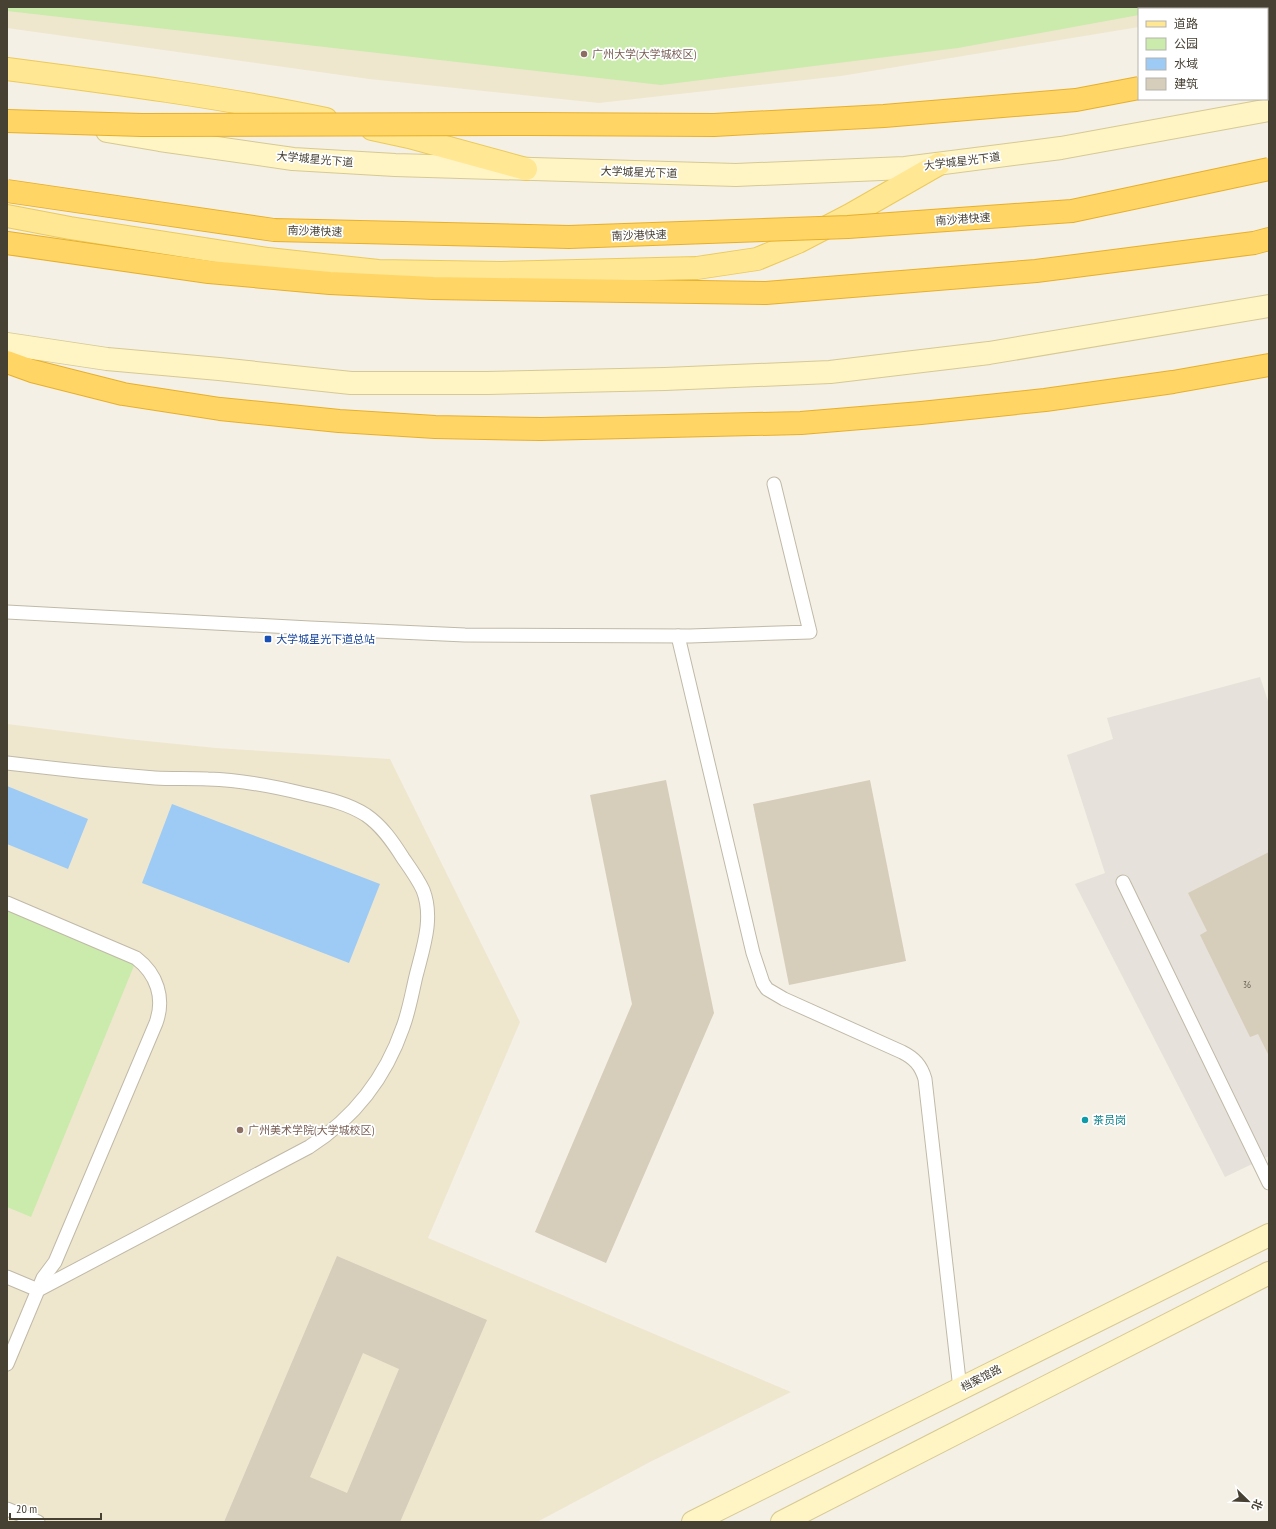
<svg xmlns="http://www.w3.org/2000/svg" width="1276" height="1529" font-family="'PT Sans Narrow','Noto Sans SC',sans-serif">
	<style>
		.industrial { fill: #e6e1da }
		.education { fill: #eee7ce }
		.green { fill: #caebab }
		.water { fill: #9dcbf5 }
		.building { fill: #d6cdba; fill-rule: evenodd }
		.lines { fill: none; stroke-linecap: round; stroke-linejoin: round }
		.service-casing { stroke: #c0b9a7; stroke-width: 15 }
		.secondary-casing { stroke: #d7c992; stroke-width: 24 }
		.primary-casing { stroke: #ebca5c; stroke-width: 24 }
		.motorway-casing { stroke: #e7af2c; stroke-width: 24 }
		.service { stroke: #fff; stroke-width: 13 }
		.secondary { stroke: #fff5c4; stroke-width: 22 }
		.primary { stroke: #ffe793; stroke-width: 22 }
		.motorway { stroke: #ffd665; stroke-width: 22 }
		.motorway-bridge-casing { stroke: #e7af2c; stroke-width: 24; stroke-linecap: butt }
		.motorway-bridge { stroke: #ffd665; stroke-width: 22 }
		.education-dot { fill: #8d6e63; stroke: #fff; stroke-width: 1.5 }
		.transit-dot { fill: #1a4fb4; stroke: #fff; stroke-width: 1.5 }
		.culture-dot { fill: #0f9aa8; stroke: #fff; stroke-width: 1.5 }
		.labels { text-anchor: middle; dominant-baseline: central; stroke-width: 3.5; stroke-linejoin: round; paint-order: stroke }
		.number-label { font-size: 9px; fill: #6b6456 }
		.education-label { font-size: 11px; fill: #785e54; stroke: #fff; text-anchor: start }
		.street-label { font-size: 11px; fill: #474134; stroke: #fff }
		.transit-label { font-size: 11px; fill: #164399; stroke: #fff; text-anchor: start }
		.culture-label { font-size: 11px; fill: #0d838f; stroke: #fff; text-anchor: start }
	</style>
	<rect width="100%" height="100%" fill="#f4f0e5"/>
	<polygon class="industrial" points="1260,677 1269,704 1269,1156 1225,1177 1075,884 1105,873 1067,755 1113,739 1107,718"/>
	<g class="education">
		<polygon points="7,7 1258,7 1246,9 1139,9 1139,27 841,76 599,103 369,79 7,28"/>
		<polygon points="7,724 127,739 216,748 390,759 520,1022 428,1238 791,1392 650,1462 537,1522 7,1522"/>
	</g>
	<g class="green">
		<polygon points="7,7 1181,7 1170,9 1139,9 1139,15 958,48 661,85 7,11"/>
		<polygon points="7,902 138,956 31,1217 7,1207"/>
	</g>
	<g class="water">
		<polygon points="7,786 88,819 68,869 7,844"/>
		<polygon points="172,804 380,884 349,963 142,883"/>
	</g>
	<g class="building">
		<polygon points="666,780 714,1013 606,1263 535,1232 632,1004 590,795"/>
		<polygon points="870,780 906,961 789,985 753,804"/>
		<polygon points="1269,852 1269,1056 1258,1034 1250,1037 1200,935 1207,931 1188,893"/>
		<path d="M337 1256 487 1320 400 1522H224ZM363 1353 399 1369 347 1493 310 1477Z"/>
	</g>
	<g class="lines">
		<defs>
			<g id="service">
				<polyline points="7,612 310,628 465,635 690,636 810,632 774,484"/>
				<path d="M678 636 753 953 763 983 767 989 784 999 902 1052C914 1058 921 1065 925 1079L960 1389"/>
				<path d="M7 763C56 769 105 774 155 778 172 779 190 778 208 779 241 780 273 786 305 794 327 799 347 803 366 815 382 826 393 842 403 858 410 868 418 879 423 890 434 918 423 948 416 976 412 993 409 1011 403 1027 385 1079 354 1118 309 1147L38 1290 7 1277"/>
				<polyline points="1123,882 1269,1183"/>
				<path d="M7 903 136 958C157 974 165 998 156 1023L55 1262 43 1278 7 1364"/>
				<polyline points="7,1509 38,1522"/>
			</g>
			<g id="secondary">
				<polyline points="107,131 160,140 293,159 395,165 736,175 905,168 1061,148 1269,110"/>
				<polyline points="7,344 107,359 219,369 351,383 487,383 665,379 830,372 989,353 1269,306"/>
				<polyline points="693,1522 1269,1235"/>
				<polyline points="782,1522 1269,1273"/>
			</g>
			<g id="primary">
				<path d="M7 69C114 83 221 97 326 119"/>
				<polyline points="372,129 409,137 526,169"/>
				<polyline points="7,216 70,228 268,259 378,271 501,273 697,268 757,259 798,242 850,215 939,164"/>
			</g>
			<g id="motorway">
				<polyline points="1267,63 1269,62"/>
				<polyline points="7,243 209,272 330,283 433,288 766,293 1036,271 1254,243 1269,239"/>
				<polyline points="7,362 32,371 123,394 220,409 339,421 435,427 541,429 801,423 921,413 1045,400 1173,382 1269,365"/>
			</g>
		</defs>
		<use href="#service" class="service-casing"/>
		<use href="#secondary" class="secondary-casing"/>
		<use href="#primary" class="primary-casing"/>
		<use href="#motorway" class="motorway-casing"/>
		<use href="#service" class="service"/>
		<use href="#secondary" class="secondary"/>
		<use href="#primary" class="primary"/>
		<use href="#motorway" class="motorway"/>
		<defs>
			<g id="motorway-bridge">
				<polyline points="7,121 142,125 529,124 714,125 884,116 1076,100 1139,88"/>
				<polyline points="7,191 274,230 569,237 848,227 1072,211 1269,169"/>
			</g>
		</defs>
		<use href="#motorway-bridge" class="motorway-bridge-casing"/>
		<use href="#motorway-bridge" class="motorway-bridge"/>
	</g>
	<g class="education-dot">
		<circle cx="584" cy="54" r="4"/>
		<circle cx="240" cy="1130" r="4"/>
	</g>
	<rect class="transit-dot" x="264" y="635" width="8" height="8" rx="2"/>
	<circle class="culture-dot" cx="1085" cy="1120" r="4"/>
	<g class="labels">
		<g class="number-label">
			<text x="1247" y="984">36</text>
		</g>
		<g class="education-label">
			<text x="592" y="54">广州大学(大学城校区)</text>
			<text x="248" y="1130">广州美术学院(大学城校区)</text>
		</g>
		<g class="street-label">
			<text transform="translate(315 159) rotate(5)">大学城星光下道</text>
			<text transform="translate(962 161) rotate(-7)">大学城星光下道</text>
			<text transform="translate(639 172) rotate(2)">大学城星光下道</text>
			<text transform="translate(963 219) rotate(-4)">南沙港快速</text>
			<text transform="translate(315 231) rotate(2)">南沙港快速</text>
			<text transform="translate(639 235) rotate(-2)">南沙港快速</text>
			<text transform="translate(981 1378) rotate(-27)">档案馆路</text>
		</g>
		<g class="transit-label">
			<text x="276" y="639">大学城星光下道总站</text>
		</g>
		<g class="culture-label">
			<text x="1093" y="1120">茶员岗</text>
		</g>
	</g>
	<rect width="1276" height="1529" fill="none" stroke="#474134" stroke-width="16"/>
	<rect x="1138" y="8" width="130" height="92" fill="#ffffff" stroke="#b5b3ae"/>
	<rect x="1146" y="21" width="20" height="6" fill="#ffe793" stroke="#b5b3ae"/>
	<text x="1174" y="28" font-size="12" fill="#474134">道路</text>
	<rect x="1146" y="38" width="20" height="12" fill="#caebab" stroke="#b5b3ae"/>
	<text x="1174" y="48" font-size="12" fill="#474134">公园</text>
	<rect x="1146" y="58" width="20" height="12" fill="#9dcbf5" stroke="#b5b3ae"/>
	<text x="1174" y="68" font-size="12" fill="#474134">水域</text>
	<rect x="1146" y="78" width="20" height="12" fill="#d6cdba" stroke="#b5b3ae"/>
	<text x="1174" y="88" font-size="12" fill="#474134">建筑</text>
	<g transform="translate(1248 1501) rotate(113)" stroke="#ffffff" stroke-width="3" paint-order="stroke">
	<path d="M0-3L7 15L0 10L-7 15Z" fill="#474134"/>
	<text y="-6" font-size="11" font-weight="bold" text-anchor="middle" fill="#474134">北</text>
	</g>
	<path d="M10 1513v6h91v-6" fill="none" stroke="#474134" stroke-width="2"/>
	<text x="16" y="1513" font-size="12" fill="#474134" stroke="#ffffff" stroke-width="3" paint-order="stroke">20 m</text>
</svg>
